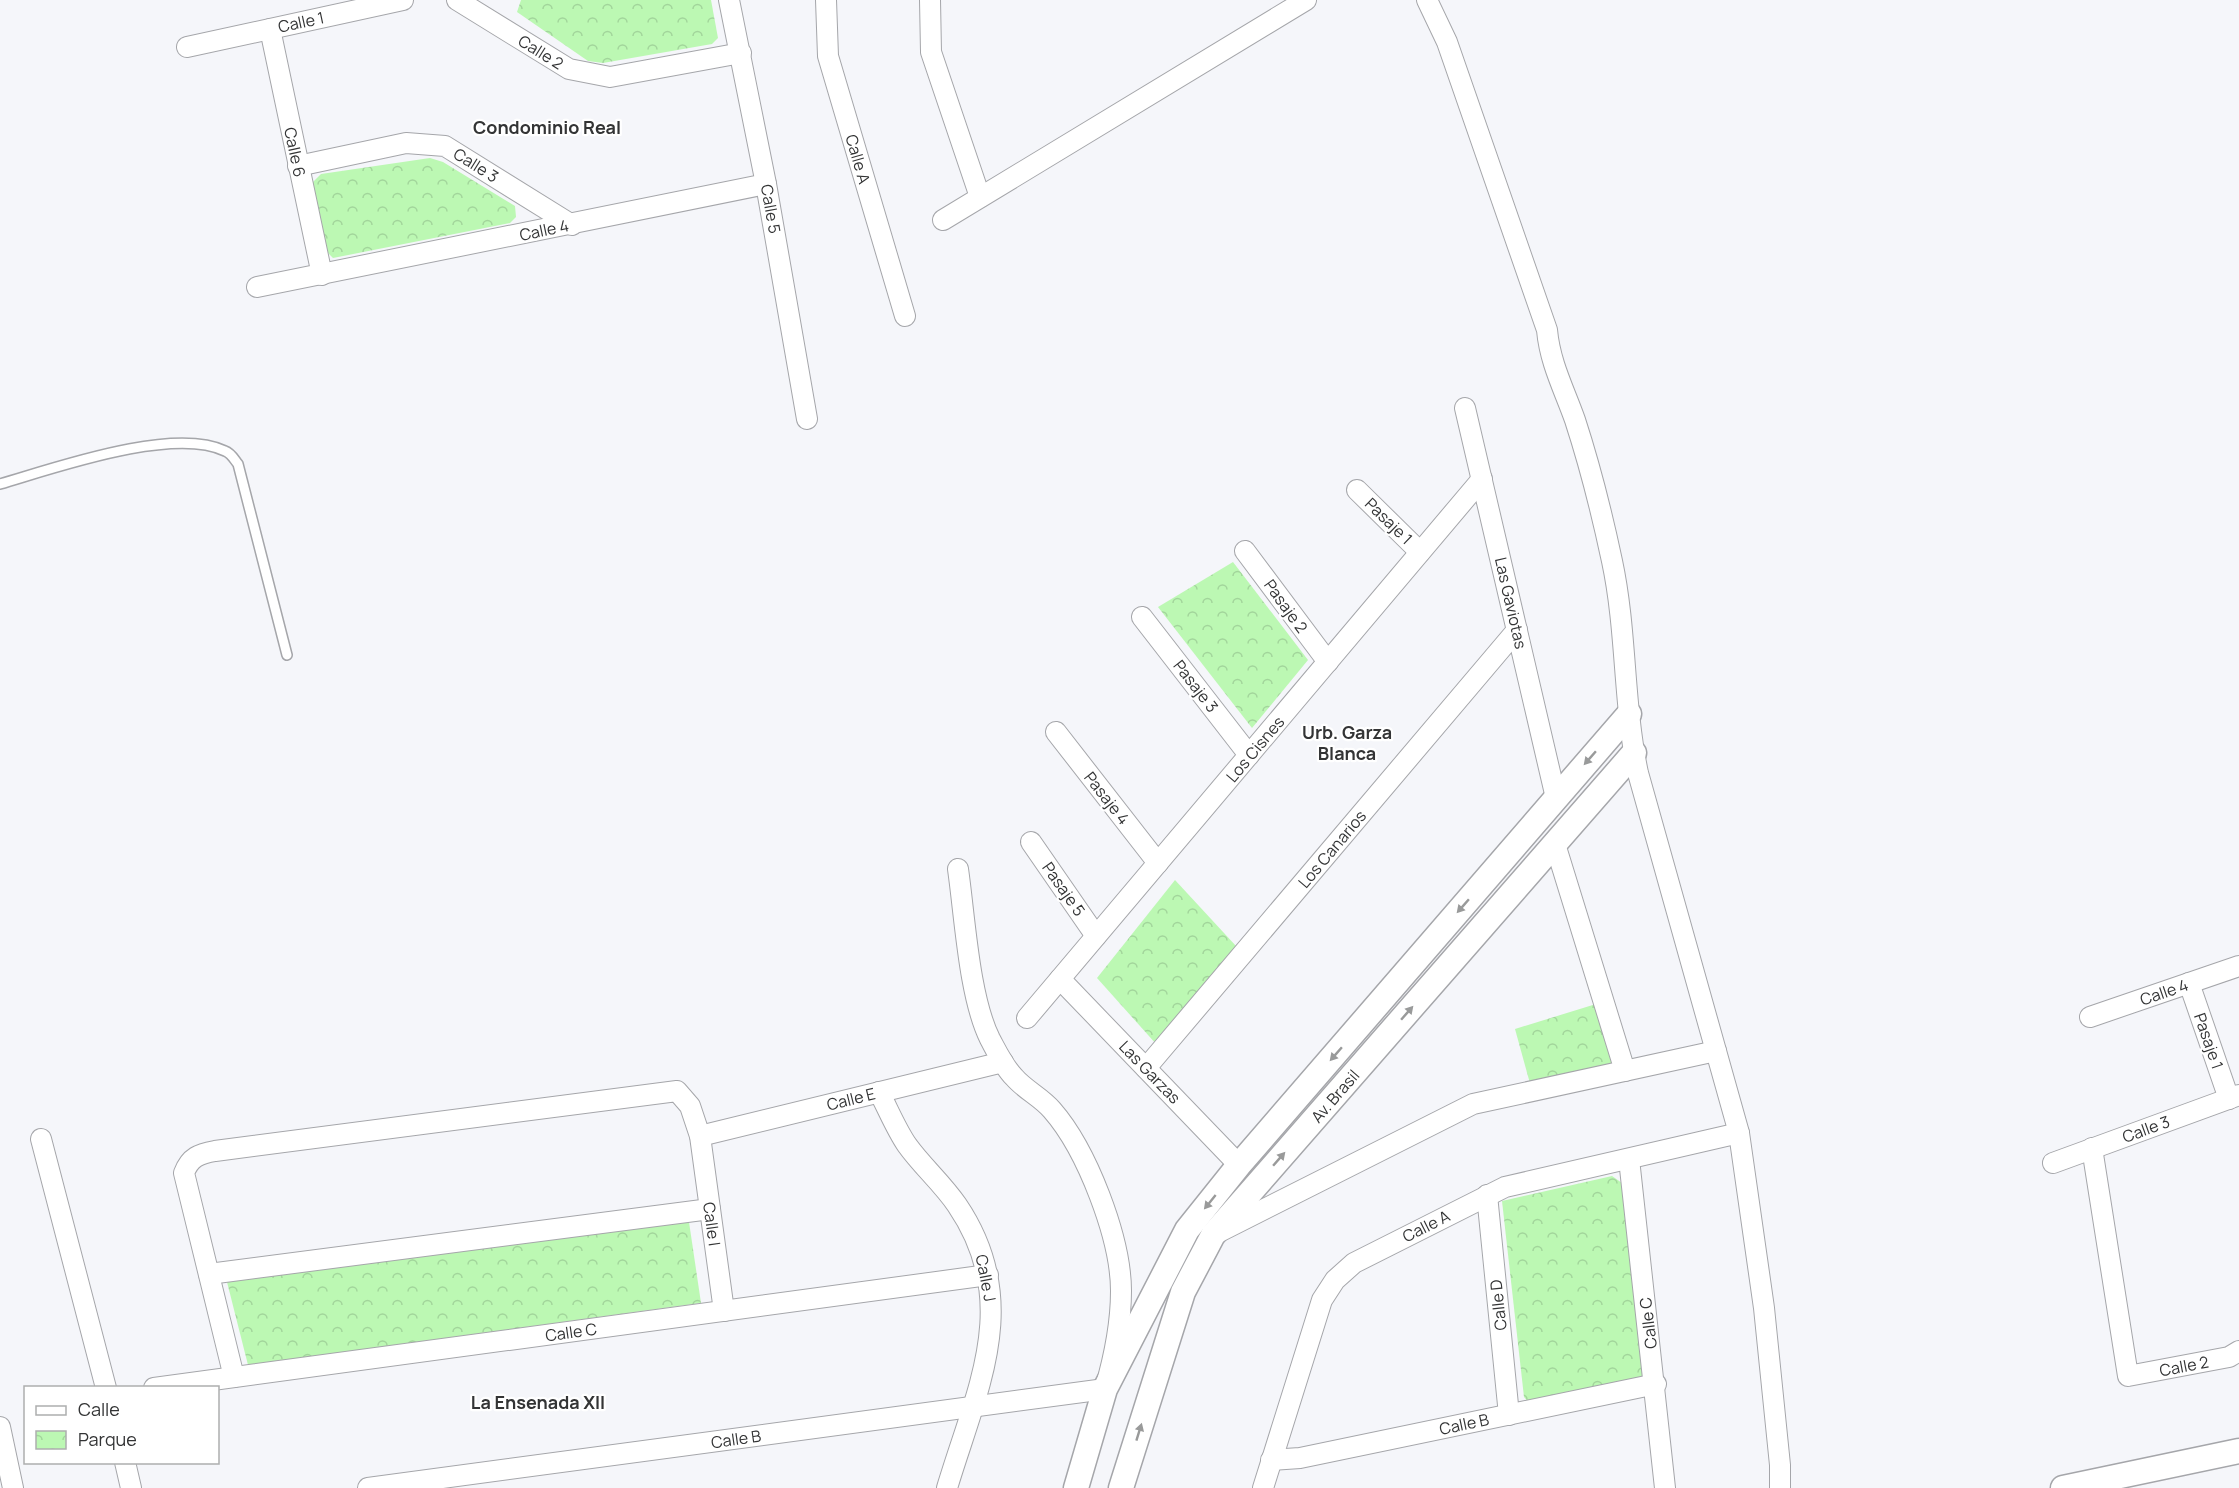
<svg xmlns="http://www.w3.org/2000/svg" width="2239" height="1488" font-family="Manrope,sans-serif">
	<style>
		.park { fill: url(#park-crowns) }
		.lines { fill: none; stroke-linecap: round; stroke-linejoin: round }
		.service-casing { stroke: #a5a6aa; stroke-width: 12 }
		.minor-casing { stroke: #a5a6aa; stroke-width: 22 }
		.tertiary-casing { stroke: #a5a6aa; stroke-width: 27 }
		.service { stroke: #fff; stroke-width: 9 }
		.minor { stroke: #fff; stroke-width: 20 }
		.tertiary { stroke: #fff; stroke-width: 24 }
		.oneway { fill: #999a9a }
		.labels { text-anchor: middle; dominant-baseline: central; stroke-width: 4.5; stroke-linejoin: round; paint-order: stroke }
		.street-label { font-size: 16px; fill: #333435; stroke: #fff }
		.neighbourhood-label { font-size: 18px; font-weight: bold; fill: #333435; stroke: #fff }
	</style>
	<defs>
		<pattern id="park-crowns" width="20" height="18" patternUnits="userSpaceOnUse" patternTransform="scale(1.5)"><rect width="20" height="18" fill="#bcf8b3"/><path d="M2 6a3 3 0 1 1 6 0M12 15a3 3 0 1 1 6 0" fill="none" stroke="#a2d59b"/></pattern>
	</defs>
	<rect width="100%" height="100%" fill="#f5f6fa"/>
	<g class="park">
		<polygon points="521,0 711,0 718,38 712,44 603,63 588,61 517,12"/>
		<polygon points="430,158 443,162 515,206 516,217 510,223 333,258 325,250 313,182 321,174"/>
		<polygon points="1233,562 1308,660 1252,728 1158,607"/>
		<polygon points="1175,880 1236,946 1157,1045 1097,978"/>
		<polygon points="1596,1004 1618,1065 1531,1087 1515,1029"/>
		<polygon points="1612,1176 1622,1183 1645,1367 1643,1378 1529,1403 1524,1397 1502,1201"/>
		<polygon points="689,1222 701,1303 248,1365 227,1282"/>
	</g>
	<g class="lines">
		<defs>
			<path id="service" d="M0 484C55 468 173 426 225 451 231 453 234 459 238 464L287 655"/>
			<g id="minor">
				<polyline points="457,0 569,69 610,77 741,53"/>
				<polyline points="729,0 766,184 807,419"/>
				<polyline points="826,0 828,56 905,316"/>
				<polyline points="930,0 931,52 980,197"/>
				<path d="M1427 0 1447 42 1547 330C1550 363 1564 389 1575 420 1590 466 1602 514 1612 561 1627 631 1623 703 1638 773L1739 1133 1764 1308 1780 1465V1488"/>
				<polyline points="270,29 322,275"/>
				<polyline points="187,47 403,0"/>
				<polyline points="298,166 406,143 445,146 572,225"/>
				<polyline points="943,220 1306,0"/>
				<polyline points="257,287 766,184"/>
				<polyline points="1465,408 1556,798"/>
				<polyline points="1357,490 1420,552"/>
				<polyline points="1245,551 1328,662"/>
				<polyline points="1142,617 1249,755"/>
				<polyline points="1056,732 1158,863"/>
				<polyline points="1031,842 1096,936"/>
				<polyline points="1555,844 1625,1071"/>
				<polyline points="1060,979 1239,1165"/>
				<polyline points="2189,983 2229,1099"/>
				<polyline points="2090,1017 2239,966"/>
				<polyline points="1027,1018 1482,479"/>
				<polyline points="1146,1068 1517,630"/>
				<path d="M879 1092C888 1109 896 1129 907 1145 922 1166 942 1183 957 1205 1023 1302 977 1388 947 1488"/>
				<polyline points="700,1136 1003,1062"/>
				<polyline points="41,1139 106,1388"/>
				<polyline points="2092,1148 2128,1376 2229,1357 2239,1351"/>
				<polyline points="1629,1159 1665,1488"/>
				<polyline points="2053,1163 2239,1095"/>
				<polyline points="1487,1195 1509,1415"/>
				<polyline points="1219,1232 1473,1104 1716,1051"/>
				<polyline points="209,1274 710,1209"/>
				<path d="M234 1377 184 1173C190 1157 199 1154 215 1151L677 1091 690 1106 700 1136 724 1311"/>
				<polyline points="154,1388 988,1275"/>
				<polyline points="0,1427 13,1488"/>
				<polyline points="1271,1460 1300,1458 1656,1384"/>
				<polyline points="125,1462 131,1488"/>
				<path d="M368 1488 1105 1389C1114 1358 1121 1324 1121 1291 1121 1238 1087 1150 1052 1110 1041 1097 1025 1090 1014 1077 1004 1067 997 1052 990 1039 969 997 965 918 958 869"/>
				<polyline points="1263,1488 1322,1300 1335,1280 1354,1263 1505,1187 1739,1133"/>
			</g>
			<g id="tertiary">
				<polyline points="1076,1488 1105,1389 1187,1230 1239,1165 1629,714"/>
				<polyline points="1121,1488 1183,1292 1213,1235 1634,753"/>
				<polyline points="2063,1488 2239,1451"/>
			</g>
		</defs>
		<use href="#service" class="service-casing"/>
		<use href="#minor" class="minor-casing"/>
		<use href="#tertiary" class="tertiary-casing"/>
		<use href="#service" class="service"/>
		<use href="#minor" class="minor"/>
		<use href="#tertiary" class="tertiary"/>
	</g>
	<defs><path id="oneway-solid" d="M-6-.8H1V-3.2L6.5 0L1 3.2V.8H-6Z" transform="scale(1.5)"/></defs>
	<g class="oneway">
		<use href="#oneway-solid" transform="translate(1590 758) rotate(131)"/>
		<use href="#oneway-solid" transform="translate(1463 906) rotate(131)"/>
		<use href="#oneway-solid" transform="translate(1407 1013) rotate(-49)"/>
		<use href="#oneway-solid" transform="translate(1336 1054) rotate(131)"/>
		<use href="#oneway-solid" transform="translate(1279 1159) rotate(-49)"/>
		<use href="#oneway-solid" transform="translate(1210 1202) rotate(129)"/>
		<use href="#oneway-solid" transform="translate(1139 1432) rotate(-73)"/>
	</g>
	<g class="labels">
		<g class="street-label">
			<text transform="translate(301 22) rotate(-12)">Calle 1</text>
			<text transform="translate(541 52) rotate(32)">Calle 2</text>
			<text transform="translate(295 152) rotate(78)">Calle 6</text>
			<text transform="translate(858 159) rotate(74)">Calle A</text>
			<text transform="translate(476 165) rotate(32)">Calle 3</text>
			<text transform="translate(771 209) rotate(80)">Calle 5</text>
			<text transform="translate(544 230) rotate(-12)">Calle 4</text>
			<text transform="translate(1389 521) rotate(44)">Pasaje 1</text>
			<text transform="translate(1511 603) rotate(77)">Las Gaviotas</text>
			<text transform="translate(1286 606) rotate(54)">Pasaje 2</text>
			<text transform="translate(1196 686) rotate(52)">Pasaje 3</text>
			<text transform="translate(1255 749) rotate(-50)">Los Cisnes</text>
			<text transform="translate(1107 798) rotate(52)">Pasaje 4</text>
			<text transform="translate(1332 849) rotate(-50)">Los Canarios</text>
			<text transform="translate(1064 889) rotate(55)">Pasaje 5</text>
			<text transform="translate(2164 992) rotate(-19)">Calle 4</text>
			<text transform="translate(2209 1041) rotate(71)">Pasaje 1</text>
			<text transform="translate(1150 1072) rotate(46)">Las Garzas</text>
			<text transform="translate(1335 1096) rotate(-49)">Av. Brasil</text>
			<text transform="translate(851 1099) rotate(-14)">Calle E</text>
			<text transform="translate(2146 1129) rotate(-20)">Calle 3</text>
			<text transform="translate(712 1224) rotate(82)">Calle I</text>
			<text transform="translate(1426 1226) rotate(-27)">Calle A</text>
			<text transform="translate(986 1278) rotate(79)">Calle J</text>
			<text transform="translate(1498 1305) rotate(-96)">Calle D</text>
			<text transform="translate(1648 1323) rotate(-97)">Calle C</text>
			<text transform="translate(571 1332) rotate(-8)">Calle C</text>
			<text transform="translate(2184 1366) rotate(-11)">Calle 2</text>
			<text transform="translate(1464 1424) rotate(-12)">Calle B</text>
			<text transform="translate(736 1439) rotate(-8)">Calle B</text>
		</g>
		<g class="neighbourhood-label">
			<text x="547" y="127">Condominio Real</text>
			<text x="1347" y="732">Urb. Garza<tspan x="1347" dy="21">Blanca</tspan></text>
			<text x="538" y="1402">La Ensenada XII</text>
		</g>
	</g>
	<rect x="24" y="1386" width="195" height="78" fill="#ffffff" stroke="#adaeae" stroke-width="1.5"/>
	<rect x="36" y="1406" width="30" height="9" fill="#ffffff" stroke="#adaeae" stroke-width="1.5"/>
	<text x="78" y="1416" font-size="18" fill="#333435">Calle</text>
	<rect x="36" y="1431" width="30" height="18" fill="url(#park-crowns)" stroke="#adaeae" stroke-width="1.5"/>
	<text x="78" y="1446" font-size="18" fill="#333435">Parque</text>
</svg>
